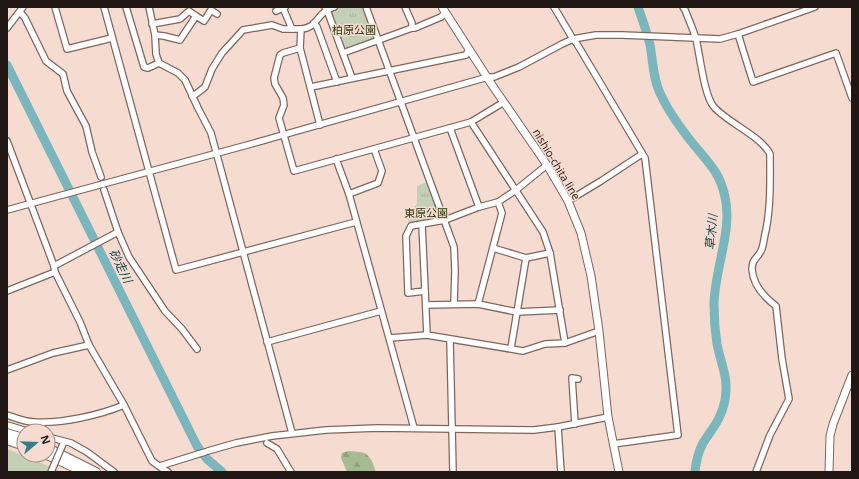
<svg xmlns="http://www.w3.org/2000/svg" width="859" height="479" font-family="'Open Sans','Noto Sans JP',sans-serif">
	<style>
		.grass { fill: #c3d0b6 }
		.forest { fill: url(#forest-firs) }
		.park { fill: url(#park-tufts) }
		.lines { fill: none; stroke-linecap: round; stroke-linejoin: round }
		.river { stroke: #7bb6bd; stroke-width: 9 }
		.minor-casing { stroke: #7e665e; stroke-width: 8 }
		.major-casing { stroke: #7e665e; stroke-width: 9 }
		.highway-casing { stroke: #7e665e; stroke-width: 10 }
		.minor { stroke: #fff; stroke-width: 5.5 }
		.major { stroke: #fff; stroke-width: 7 }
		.highway { stroke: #fff; stroke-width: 8 }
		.minor-bridge-casing { stroke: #7e665e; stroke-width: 8; stroke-linecap: butt }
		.minor-bridge { stroke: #fff; stroke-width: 5.5 }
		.labels { text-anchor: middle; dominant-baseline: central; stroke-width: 3; stroke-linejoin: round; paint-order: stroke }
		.park-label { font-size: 11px; fill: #283b0c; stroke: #f6dbd1 }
		.street-label { font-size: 11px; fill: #211815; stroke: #f6dbd1 }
		.water-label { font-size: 12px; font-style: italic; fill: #033e44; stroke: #f6dbd1 }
	</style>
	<defs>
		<pattern id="forest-firs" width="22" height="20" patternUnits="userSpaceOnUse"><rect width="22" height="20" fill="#a7bb91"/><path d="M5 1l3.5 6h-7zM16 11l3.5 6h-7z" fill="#8fa07c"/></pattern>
		<pattern id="park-tufts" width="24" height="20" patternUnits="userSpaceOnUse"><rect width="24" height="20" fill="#c3d0b6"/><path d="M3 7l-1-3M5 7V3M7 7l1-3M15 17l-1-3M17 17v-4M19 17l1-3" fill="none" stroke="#a7b29c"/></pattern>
	</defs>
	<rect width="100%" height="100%" fill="#f6dbd1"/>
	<polygon class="grass" points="7,449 63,472 7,472"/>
	<path class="forest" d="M348 451C368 452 369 453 376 472H347L341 458 342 453Z"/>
	<g class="park">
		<polygon points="338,7 364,7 375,35 373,41 343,53 329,10"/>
		<polygon points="427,182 440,217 421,227 409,229 408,215 417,204 417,186"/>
	</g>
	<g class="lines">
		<g class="river">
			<path d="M638 7C642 19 647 32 650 45 653 61 653 80 661 95 669 113 682 130 694 145 709 163 720 173 725 197 733 231 714 270 714 305 714 318 715 331 717 344 721 365 729 377 725 400 722 418 712 429 703 443 698 452 696 462 695 472"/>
			<polyline points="7,65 197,446 207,459 222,472"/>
		</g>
		<defs>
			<g id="minor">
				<polyline points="55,7 67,49 112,38"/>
				<polyline points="104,7 176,270 356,222"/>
				<polyline points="126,7 144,67 148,68 159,63"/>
				<polyline points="149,7 155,35 156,54 159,63 178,73 185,80 198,108 211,133 292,433"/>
				<polyline points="334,7 327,10 352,78"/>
				<polyline points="366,7 454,247 455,270 454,304"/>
				<polyline points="405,7 412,23 412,28"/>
				<polyline points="554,7 573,39 577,44 645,158 678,435 613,444"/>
				<path d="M683 7 685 10C689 20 693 29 696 39 700 55 704 96 714 107 728 123 761 136 770 154 770 180 771 204 766 230 764 236 764 245 761 251 757 259 752 259 752 269 753 285 764 297 776 306L782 359 789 399 770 435 756 472"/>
				<polyline points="283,8 292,29 301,29"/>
				<polyline points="276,11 285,7"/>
				<polyline points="20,12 25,18 46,61 63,74 67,91 86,126 92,152 101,177"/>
				<polyline points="196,16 204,21 211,10 217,14"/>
				<polyline points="314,23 317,27 337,82"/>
				<polyline points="152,24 180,19 189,11 196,16 180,40 164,36 155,35"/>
				<polyline points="7,28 23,7"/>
				<polyline points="738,34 753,82 836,53 852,98"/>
				<polyline points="300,48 283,53 280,55 274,78 275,84 283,98 284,105 279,118 294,171 471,122 504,102"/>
				<polyline points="343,53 412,28 415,28 441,17 445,13"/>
				<polyline points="311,87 466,55 469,49"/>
				<polyline points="192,96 196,94 205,87 212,69 222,53 243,30 272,25 283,29 292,29"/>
				<polyline points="471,122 543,232 550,253 565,343"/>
				<path d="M320 125 300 48 301 29C316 28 316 17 327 10L325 7"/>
				<polyline points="450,128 479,207"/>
				<path d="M7 141 54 266 55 272 80 322 89 345 124 405 152 461C156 464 163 469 168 472"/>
				<polyline points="336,159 349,194 414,428"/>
				<polyline points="104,190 118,232 129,257 165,311 182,329 197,349"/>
				<polyline points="349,194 378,183 382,171 374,149"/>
				<polyline points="568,201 601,181 642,154"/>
				<polyline points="7,210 251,144 488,77 494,77 519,67 562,44 573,39 596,35 622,35 720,39 738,34 815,7"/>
				<polyline points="422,224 411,226 406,236 408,293 425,291"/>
				<polyline points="493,248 526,258 550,253"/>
				<polyline points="54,266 118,232"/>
				<polyline points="7,291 55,272"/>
				<polyline points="478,304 502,213 498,202"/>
				<polyline points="426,305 478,304 517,312 560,310"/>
				<polyline points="427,335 422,224 445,220 479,207 498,202 516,190 547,165"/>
				<polyline points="390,338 427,335 523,351 545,344 565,343 599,331"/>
				<polyline points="450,340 453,472"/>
				<polyline points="267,342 381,311"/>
				<polyline points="511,348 526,258"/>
				<polyline points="7,370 53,353 89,345"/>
				<path d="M7 415C16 418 25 422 34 422 61 424 100 415 124 405"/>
				<polyline points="575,424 572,378 578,379"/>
				<polyline points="7,425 27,431"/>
				<polyline points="558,427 561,472"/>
				<polyline points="48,437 71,443 87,452 114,472"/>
				<polyline points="267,443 277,449 291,472"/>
				<polyline points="208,451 236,443 272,436 326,430 377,428 534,430 558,427 608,417"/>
				<polyline points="160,466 205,452"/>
				<polyline points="51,472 54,465"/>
			</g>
			<g id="major">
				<polyline points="442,7 492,85 547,165 568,201 581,233 591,276 599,331 608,417 619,472"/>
				<polyline points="829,472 830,436 833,424 852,375"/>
			</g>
			<g id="highway">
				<polyline points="7,433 24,438"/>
				<polyline points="7,440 24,446"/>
				<polyline points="48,448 96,472"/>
				<polyline points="47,455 82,471"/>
			</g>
		</defs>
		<use href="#minor" class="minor-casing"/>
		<use href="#major" class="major-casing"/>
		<use href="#highway" class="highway-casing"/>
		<use href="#minor" class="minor"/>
		<use href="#major" class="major"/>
		<use href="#highway" class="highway"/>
		<defs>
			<polyline id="minor-bridge" points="54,465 63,444"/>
		</defs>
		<use href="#minor-bridge" class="minor-bridge-casing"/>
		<use href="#minor-bridge" class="minor-bridge"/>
	</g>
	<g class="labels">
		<g class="park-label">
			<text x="354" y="29">柏原公園</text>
			<text x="426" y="212">東原公園</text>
		</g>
		<g class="street-label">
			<text transform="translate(557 164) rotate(59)">nishio-chita line</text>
		</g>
		<g class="water-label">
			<text transform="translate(711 232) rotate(-85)">草木川</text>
			<text transform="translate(121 266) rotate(64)">砂走川</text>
		</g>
	</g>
	<rect width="859" height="479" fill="none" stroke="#211815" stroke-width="16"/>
	<g transform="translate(36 443) rotate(71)"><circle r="19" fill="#f6dbd1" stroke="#a18d86"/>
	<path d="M0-3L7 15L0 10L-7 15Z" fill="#367b89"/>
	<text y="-6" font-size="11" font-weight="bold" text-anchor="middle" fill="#211815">N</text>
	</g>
</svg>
